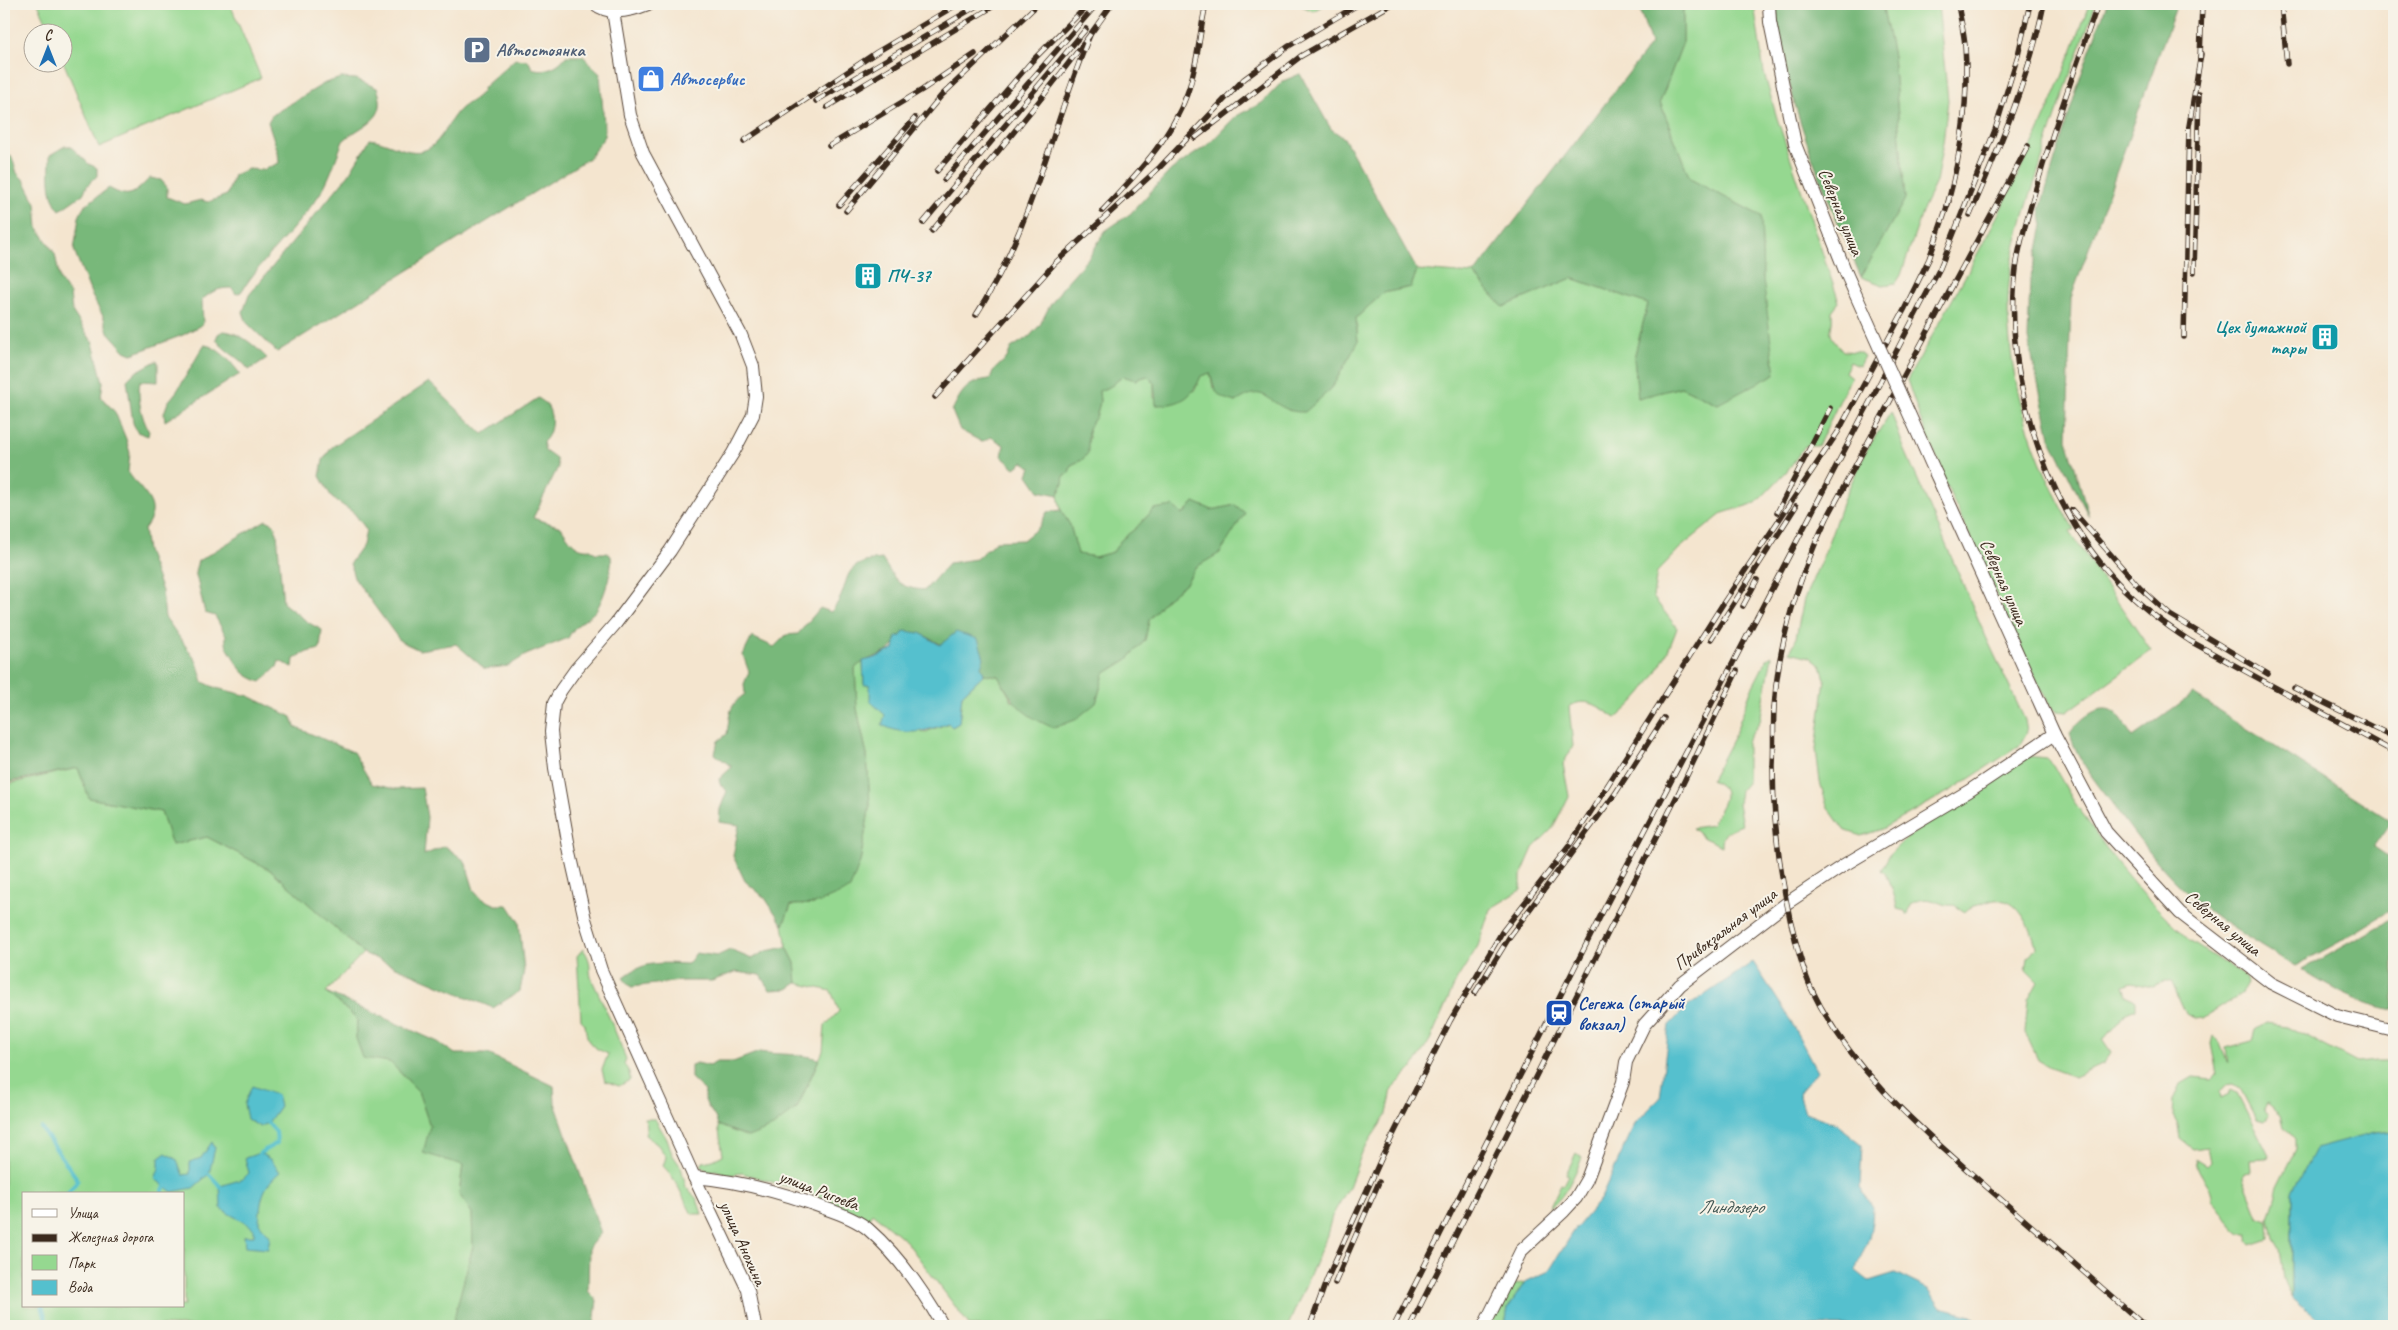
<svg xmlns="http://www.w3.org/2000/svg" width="2398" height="1330" font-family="Caveat,sans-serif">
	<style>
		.green { fill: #95d890; stroke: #688157; fill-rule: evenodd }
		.forest { fill: #78b87a; stroke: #5a714c }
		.water { fill: #54c0ce; stroke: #487576 }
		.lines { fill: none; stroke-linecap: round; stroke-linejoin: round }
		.stream { stroke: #54c0ce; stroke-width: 4 }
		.minor-casing { stroke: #574639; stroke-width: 14 }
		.minor { stroke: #fff; stroke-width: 12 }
		.rail-casing { stroke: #3b2a1e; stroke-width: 5.5 }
		.rail { stroke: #f7f3e8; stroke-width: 4; stroke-dasharray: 11; stroke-linecap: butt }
		.minor-bridge-casing { stroke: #574639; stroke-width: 14; stroke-linecap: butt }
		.minor-bridge { stroke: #fff; stroke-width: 12 }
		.labels { text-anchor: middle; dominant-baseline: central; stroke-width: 4; stroke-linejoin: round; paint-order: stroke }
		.service-label { font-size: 18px; font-weight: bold; fill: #4e5e75; stroke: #f7f3e8; text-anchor: start }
		.shop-label { font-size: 18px; font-weight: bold; fill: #366cbe; stroke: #f7f3e8; text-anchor: start }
		.street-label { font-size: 18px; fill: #3b2a1e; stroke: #f7f3e8 }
		.culture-label { font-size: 18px; font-weight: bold; fill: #0d838f; stroke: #f7f3e8; text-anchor: start }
		.transit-label { font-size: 18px; font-weight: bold; fill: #164399; stroke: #f7f3e8; text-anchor: start }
		.water-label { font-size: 19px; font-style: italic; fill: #425753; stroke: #f7f3e8 }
	</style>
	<rect width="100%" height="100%" fill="#f7f3e8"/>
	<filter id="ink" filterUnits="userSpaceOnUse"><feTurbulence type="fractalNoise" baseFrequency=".02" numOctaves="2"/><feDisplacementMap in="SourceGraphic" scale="10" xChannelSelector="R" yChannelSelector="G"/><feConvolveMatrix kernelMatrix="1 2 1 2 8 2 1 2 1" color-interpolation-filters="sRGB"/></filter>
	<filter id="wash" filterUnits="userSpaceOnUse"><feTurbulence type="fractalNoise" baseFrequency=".0096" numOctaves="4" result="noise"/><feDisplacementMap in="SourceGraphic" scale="20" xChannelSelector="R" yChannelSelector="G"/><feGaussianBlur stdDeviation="1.12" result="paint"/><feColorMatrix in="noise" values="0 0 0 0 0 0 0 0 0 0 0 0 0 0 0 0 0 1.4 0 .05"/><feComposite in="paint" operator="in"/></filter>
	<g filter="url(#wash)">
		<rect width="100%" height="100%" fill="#f4e5cf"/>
		<g class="green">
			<polygon points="38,4 230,4 261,78 99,147 63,61 62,32 51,32"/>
			<polygon points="1298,4 1326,4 1313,11"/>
			<path d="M1683 4H1754L1764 73 1777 118 1839 302 1832 311C1834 336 1823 328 1843 351L1859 352 1864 356 1859 366 1850 362 1845 372 1851 377 1818 446H1805L1787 471 1756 503 1723 513 1680 548 1657 572 1653 597 1677 628C1664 665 1646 694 1616 718 1601 708 1586 695 1569 707L1573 746 1563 764 1569 796 1552 829 1533 848 1521 876V890L1490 909 1478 946 1457 979 1430 1040 1411 1070 1392 1089 1387 1114 1363 1150 1349 1187 1332 1216 1327 1235 1288 1326H970L906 1241 872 1213 867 1221 809 1193 742 1173 730 1175 715 1170 709 1172 701 1166 703 1162 713 1160 723 1155 718 1125 748 1137 797 1108 823 1051 825 1026 839 1011 831 991 797 983 795 963 787 947 783 925 791 905 815 904 860 862 870 805 867 755 857 709 855 668 863 661 864 684 870 685 923 733 949 723 952 727 959 723 962 695 984 674 998 676 1012 701 1096 703 1104 674 1128 659 1145 640 1149 620 1164 601 1186 583 1196 567 1220 552 1244 513 1235 505 1212 510 1194 502 1183 515 1154 509 1136 528 1121 540 1113 552 1095 557 1078 554 1070 525 1061 510 1058 495 1063 483V475L1069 473 1071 465 1082 460 1089 438 1088 428 1096 417 1100 402 1099 391 1111 386 1123 376 1135 380 1147 376 1154 383V398L1195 390 1201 375 1210 373 1213 387 1236 402C1240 399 1245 394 1250 393 1263 390 1279 404 1290 411L1331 389 1358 342 1356 318 1383 293 1411 287 1417 270 1474 274 1503 307 1572 278 1648 304 1634 358 1638 398 1681 387 1718 404 1763 279 1761 216 1690 179 1660 102 1683 42Z"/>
			<polygon points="1882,4 1938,4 1948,100 1943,143 1936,182 1924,207 1901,275 1896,283 1883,285 1861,277 1905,199 1893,56"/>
			<path d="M2089 4H2096C2076 60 2055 115 2038 172 2025 213 2009 255 2008 300 2007 381 2033 460 2074 529L2070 532 2151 651 2067 712 2056 711 2049 704 2028 663 1942 476V470L1920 418 1907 380C1976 259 2045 136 2089 4Z"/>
			<polygon points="1891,412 1904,448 1986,637 2025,720 2027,732 2019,746 1955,788 1882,829 1861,836 1844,830 1827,806 1820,782 1816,749 1825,679 1821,666 1810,657 1790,652 1795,642 1804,599 1824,554 1843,501 1866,451"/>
			<path d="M1772 656 1760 721 1747 742V783L1740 791 1738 803 1742 825C1731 829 1721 832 1722 846L1704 838 1692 828 1712 825C1719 806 1738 792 1711 780L1735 734 1751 690 1767 659Z"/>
			<path d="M2027 756 2046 758 2053 765 2073 800 2114 859 2144 895 2191 942 2239 973 2246 979 2247 984 2241 994 2203 1018 2195 1019 2186 1014 2171 981H2164L2153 987 2132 983 2124 986 2127 995 2136 1001V1009L2126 1013 2103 1040 2111 1052 2104 1063 2074 1077 2057 1071 2038 1060 2025 1032 2028 1000 2038 982 2026 970 2028 958 2036 948C2034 933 2021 905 2005 901 1996 898 1990 901 1982 904 1975 906 1970 906 1965 912L1954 905C1937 907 1932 892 1911 904L1908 915 1905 911 1897 909C1898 906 1889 879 1887 876 1886 874 1883 872 1881 870L1890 854 1903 841 1930 821Z"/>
			<path d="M78 768 89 798 161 812 172 845 207 837 272 871 363 953 326 992 357 1019 356 1038 363 1057 390 1062 418 1091 430 1126 463 1164 459 1194 472 1213 473 1246 452 1326H4V785ZM24 1194H184V1306H24Z"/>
			<path d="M583 949C594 963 587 971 593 982 605 1007 616 1032 626 1059L624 1064 629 1072 630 1080 619 1086 605 1081 602 1070 608 1054C590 1046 587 1044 585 1024L581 1020 577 956Z"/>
			<path d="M2266 1023 2287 1026 2357 1063 2376 1061H2389L2394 1064V1131L2375 1133 2292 1192V1298L2283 1279 2279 1249 2273 1239 2269 1219 2278 1186 2296 1150V1140L2284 1127 2281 1115 2267 1104 2264 1110 2269 1116 2265 1121 2256 1119 2241 1090 2233 1084 2225 1085 2220 1091 2221 1098 2229 1094 2231 1090 2237 1093 2269 1156 2264 1159 2250 1160 2251 1172 2244 1173 2243 1178 2258 1216 2268 1220 2269 1239 2251 1245 2248 1241 2249 1235H2241C2228 1226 2224 1211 2212 1200 2214 1185 2196 1175 2196 1159L2207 1166 2211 1162 2208 1147 2193 1149 2180 1139 2178 1125 2173 1116 2174 1100 2181 1084 2193 1077 2212 1079 2217 1074 2211 1044 2213 1036 2219 1041 2228 1064 2226 1048 2252 1041 2255 1030Z"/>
			<path d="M645 1119H655L668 1141 672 1154 681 1167 686 1187 697 1199 702 1214H692C682 1197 677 1179 663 1166L666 1157 658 1145 645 1135 647 1127Z"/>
			<path d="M1576 1153 1582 1158C1574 1176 1565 1197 1549 1209L1561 1184 1564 1185 1569 1175 1566 1174Z"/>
			<polygon points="1525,1282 1508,1308 1505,1325 1506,1326 1487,1326 1502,1288"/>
		</g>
		<g class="forest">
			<polygon points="1638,4 1683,4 1683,42 1660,102 1690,179 1761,216 1763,279 1775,374 1718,404 1681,387 1638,398 1634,358 1648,304 1572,278 1503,307 1474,274 1651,44"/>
			<path d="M1775 4H1882L1893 56 1905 199 1861 277C1824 190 1784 99 1775 4Z"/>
			<polygon points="2107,4 2177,4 2071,298 2067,439 2089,517 2050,437 2028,339 2030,279 2036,260 2043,225 2040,209 2081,75"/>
			<path d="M566 56H583L600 74 605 136 589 158 277 352 247 323 243 312 249 295 349 174 370 139C394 142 418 165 438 140 446 131 450 120 458 111 465 103 481 98 484 87L515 59 528 60 532 68C545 73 559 66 566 56Z"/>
			<path d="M1300 74 1331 129 1344 138 1417 270 1411 287 1383 293 1356 318 1358 342 1331 389 1305 412C1300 412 1294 412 1289 410 1265 401 1265 383 1236 402 1216 398 1215 391 1210 373L1201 376C1192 398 1180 405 1156 405L1154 383 1147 376 1135 380 1123 376 1111 386 1099 391 1100 402 1096 417 1088 428V453L1082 460 1071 465 1069 473 1064 475 1063 483 1058 495 1039 491 1028 475 1031 467 1023 462 1015 468 1002 457 1004 445 991 437 982 442 960 430 952 411C961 392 967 381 990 379L993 371 1007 358 1011 348 1030 336 1040 325 1049 307 1065 284 1090 256 1105 231 1130 214 1171 170 1209 144 1236 116 1262 103 1283 81Z"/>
			<path d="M341 78 356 79 377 88C390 121 361 124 343 141 335 160 329 182 317 198 294 231 263 258 241 292L236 294 232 288C218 288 212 291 202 300L203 324 183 335 132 354 125 351 108 332 104 318 92 296 74 250 79 217 84 206 109 188C131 201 135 192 150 178L161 180 167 187V197L185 204 201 200 208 202 227 195 234 175 248 169 263 170 279 163 278 152 268 122 272 115 325 83Z"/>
			<path d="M65 146H70L89 164 97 168V176L87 186 83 194 60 210C47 196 50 172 50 155Z"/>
			<path d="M4 154 12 157 17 173 24 180 36 203 38 228 55 254 60 280 70 294 72 311 93 343 103 382 101 397 115 412 126 439 130 453 128 472C143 495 164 504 144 529L147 551 162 591 165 617 197 662 203 682 216 688 249 696 292 717 295 727 353 752 372 784 395 789 422 788 427 817 424 855 445 846 465 861 474 890 481 898 496 905H508L519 922 524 970 520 991 493 1008 363 953 272 871 207 837 172 845 161 812 89 798 78 768 4 783Z"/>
			<path d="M223 331C240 332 255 346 267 358L249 370C240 357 224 352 216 339L218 334Z"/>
			<path d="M204 345C218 346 233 364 240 374L165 421 164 413 168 402 177 391Z"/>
			<path d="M156 361 158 362V382L140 381C137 397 141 417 149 431L148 436 137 432 133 423 127 380 134 373Z"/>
			<path d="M429 382 483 434 538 398C541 400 546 403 548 407 554 417 552 435 543 442L545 451 556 459 558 467 533 518 561 527C569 539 575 551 591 549L595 553H607L611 556C613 569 604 599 596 610 587 621 576 622 568 638L526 655 508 666 485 669 456 644 419 650 400 641 354 578 350 563 363 545 366 529 354 513 332 498 320 476 323 460 332 447Z"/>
			<path d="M1194 502 1212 510 1235 505 1245 513 1220 553 1196 567 1186 583 1164 601 1149 620 1145 640 1128 659 1104 674 1096 703 1075 720 1054 728C1021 714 1015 705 998 676L984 674 981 666 920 633 901 636C888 659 872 653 855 668L857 709 867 755 870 805 860 862 850 889 815 904 791 905 783 925 765 898 745 881 733 856 739 825 719 822 720 809 727 791 720 784 719 779 732 767 715 754 718 741 727 734C730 714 728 706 745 694L744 684 749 672 743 655 752 637 774 647 786 635 798 634 820 608 831 612C855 584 834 564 882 559 896 581 898 588 925 590L949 563 976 559 996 541 1023 540 1039 527 1047 512 1061 510 1070 525 1078 554 1095 557 1113 552 1121 540 1136 528 1154 509 1173 506 1183 515Z"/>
			<path d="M266 520 274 524 277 533 283 603 309 623 322 630 320 649 307 652 294 659 293 667 279 661 277 667 261 682C243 675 241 671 232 655 227 647 225 645 226 636L215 616 205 613 195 571 198 561Z"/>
			<path d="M2193 694 2391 821 2373 847 2394 861V908L2341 941 2295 966C2262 946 2226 926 2196 901 2163 872 2136 837 2111 802 2095 781 2077 759 2070 734 2076 722 2100 701 2114 712 2122 718 2127 729 2133 737Z"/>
			<path d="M2394 918V1010C2360 1004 2331 989 2302 970Z"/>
			<path d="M787 947 795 963 797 983 788 989 770 990 761 975 735 972 712 981H680L631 987 623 978C644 960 662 963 688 964L696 953 717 956 730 950 752 959 766 951Z"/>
			<polygon points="326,992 438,1042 455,1054 488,1054 554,1086 555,1103 601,1233 589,1247 588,1291 597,1300 594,1326 452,1326 473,1246 472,1213 459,1194 463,1165 423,1153 430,1126 418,1091 390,1062 363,1058 356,1038 357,1019"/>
			<path d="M759 1052C779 1055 799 1053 819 1059L797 1108 773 1127 748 1137 718 1125C715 1111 702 1107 705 1091L691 1078V1065L697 1063 710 1066 716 1062H733Z"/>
		</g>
		<g class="water">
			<path d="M904 631 920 633 940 645 956 632 978 639 984 658 981 666 984 674 962 695 959 723 952 727 948 723C925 732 906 737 882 725L885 715 870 701V685H864L863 661 875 658 894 649 896 637 901 636Z"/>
			<polygon points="1753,962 1785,1011 1817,1071 1799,1093 1805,1112 1837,1124 1862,1144 1860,1187 1873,1207 1872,1222 1869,1238 1855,1270 1869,1281 1895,1273 1928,1289 1941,1308 1971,1316 1983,1326 1506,1326 1505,1325 1508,1308 1525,1282 1549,1271 1574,1231 1601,1198 1636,1122 1660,1098 1669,1025 1687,1007"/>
			<polygon points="252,1086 277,1095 280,1106 268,1123 260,1127 247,1119 244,1104"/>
			<polygon points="2394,1131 2394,1326 2325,1326 2292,1298 2292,1192 2315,1149 2375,1133"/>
			<polygon points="212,1142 215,1148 209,1174 193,1188 172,1192 155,1179 159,1168 159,1158 166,1153 177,1160 183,1175 190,1174 190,1162 201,1158"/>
			<path d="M260 1153 271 1160 280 1172C261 1188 261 1200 259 1223L270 1236 268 1249 245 1247 244 1236H254V1229C243 1219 231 1217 221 1208L220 1186 243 1179 249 1173 245 1158Z"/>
		</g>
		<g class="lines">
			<g class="stream">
				<polyline points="41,1128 78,1180 67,1194"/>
				<polyline points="260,1153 277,1143 276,1132 268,1123"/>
				<polyline points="209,1174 220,1186"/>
				<polyline points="161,1194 165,1186"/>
				<polyline points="42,1306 46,1320 44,1326"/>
			</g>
		</g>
	</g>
	<g filter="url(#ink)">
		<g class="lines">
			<defs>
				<g id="minor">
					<path d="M595 4C610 16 631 11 648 4"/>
					<polyline points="1769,4 1770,22 1795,144 1846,273"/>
					<polyline points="613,11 630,115 643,153 741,335 753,366 756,396 753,415 733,453 670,551 616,623 576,669 561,690 554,703 551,732 555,768 570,853 585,919 601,970 694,1177 748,1290 755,1326"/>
					<polyline points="1936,474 2054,734 2106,832 2180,913 2271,983 2337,1016 2394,1030"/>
					<path d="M694 1177C740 1181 781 1192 824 1208 839 1213 856 1219 868 1229 899 1256 923 1291 943 1326"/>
					<polyline points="1484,1326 1521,1251 1564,1211 1576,1198 1587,1179 1623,1082 1626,1062 1644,1025 1680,985 1787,903 1844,865 1969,791 2054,734"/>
				</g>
			</defs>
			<use href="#minor" class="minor-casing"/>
			<use href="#minor" class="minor"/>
			<defs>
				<g id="rail">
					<path d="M2098 4C2079 57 2060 111 2043 165 2034 195 2024 225 2018 256 1999 363 2042 502 2117 582 2139 605 2164 624 2190 641L2394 752"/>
					<polyline points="2281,4 2287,64"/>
					<polyline points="2200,59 2202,4"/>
					<polyline points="816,101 980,4"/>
					<polyline points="827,107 997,4"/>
					<polyline points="1195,138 1301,56 1392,4"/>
					<polyline points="744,141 877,52 958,4"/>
					<polyline points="829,146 922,90 975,54"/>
					<path d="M2028 146 1827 518C1799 576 1778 643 1774 708 1773 727 1774 746 1773 766 1773 818 1779 868 1790 919 1796 942 1801 966 1811 988 1850 1070 1922 1130 1989 1189 2041 1234 2093 1280 2145 1326"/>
					<polyline points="937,171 1032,61 1088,5"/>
					<polyline points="944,180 1097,4"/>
					<polyline points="839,205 915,118"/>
					<path d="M1947 206C1961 155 1969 98 1965 46 1964 32 1960 18 1958 4"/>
					<polyline points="846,211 941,96 1038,4"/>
					<path d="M1102 211C1134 177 1171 139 1187 94 1198 65 1199 34 1206 4"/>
					<path d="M1970 215C2000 146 2029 78 2044 4"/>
					<polyline points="923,223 1086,29"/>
					<path d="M932 231C993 157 1057 83 1112 4"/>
					<polyline points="2194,272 2199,94"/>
					<path d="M976 315C1032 229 1051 128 1090 35"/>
					<polyline points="2184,337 2189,126 2201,54"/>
					<polyline points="935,397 1055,263 1160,167 1244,79 1289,46 1359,4"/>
					<polyline points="2072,510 2140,588 2170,615 2268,674"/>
					<polyline points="1777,513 1830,408"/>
					<polyline points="1743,606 1757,580"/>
					<polyline points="1711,639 1796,506"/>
					<polyline points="2294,688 2394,737"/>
					<polyline points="1475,993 1510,936 1615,794 1664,718"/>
					<polyline points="1335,1283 1379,1182"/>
					<polyline points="1310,1326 1327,1279 1381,1159 1450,1021 1502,932 1569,846 1724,602 1838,432 1904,310 1929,259 1949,201"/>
					<polyline points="1394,1326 1605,907 1940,268 1995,130 2018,55 2030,4"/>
					<polyline points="1410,1326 1677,796 1737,671"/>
				</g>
			</defs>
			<use href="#rail" class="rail-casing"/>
			<use href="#rail" class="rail"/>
			<defs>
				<polyline id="minor-bridge" points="1846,273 1936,474"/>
			</defs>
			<use href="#minor-bridge" class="minor-bridge-casing"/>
			<use href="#minor-bridge" class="minor-bridge"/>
		</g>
	</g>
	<defs>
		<symbol id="parking-square" viewBox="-11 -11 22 22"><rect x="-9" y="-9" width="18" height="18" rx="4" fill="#5c6f8a" stroke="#f7f3e8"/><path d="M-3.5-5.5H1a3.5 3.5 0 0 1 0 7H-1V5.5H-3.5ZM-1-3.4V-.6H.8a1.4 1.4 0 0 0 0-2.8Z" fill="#fff"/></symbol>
		<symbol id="shop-square" viewBox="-11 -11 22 22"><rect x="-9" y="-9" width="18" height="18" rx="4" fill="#3f7fe0" stroke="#f7f3e8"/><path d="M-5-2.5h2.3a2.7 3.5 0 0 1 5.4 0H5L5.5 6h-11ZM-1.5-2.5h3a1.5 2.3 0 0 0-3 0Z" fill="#fff"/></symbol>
		<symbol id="building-square" viewBox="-11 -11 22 22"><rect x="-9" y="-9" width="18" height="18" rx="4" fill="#0f9aa8" stroke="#f7f3e8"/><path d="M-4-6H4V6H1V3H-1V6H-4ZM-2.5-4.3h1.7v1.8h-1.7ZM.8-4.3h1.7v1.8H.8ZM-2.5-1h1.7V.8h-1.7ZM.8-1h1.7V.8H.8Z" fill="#fff"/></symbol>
		<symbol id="station-square" viewBox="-11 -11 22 22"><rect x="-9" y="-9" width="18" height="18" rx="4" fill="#1a4fb4" stroke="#f7f3e8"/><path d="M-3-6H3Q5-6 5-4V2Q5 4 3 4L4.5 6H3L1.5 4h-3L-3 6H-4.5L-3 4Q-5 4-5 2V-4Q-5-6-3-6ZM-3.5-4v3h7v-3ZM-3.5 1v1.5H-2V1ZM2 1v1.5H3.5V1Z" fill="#fff"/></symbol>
	</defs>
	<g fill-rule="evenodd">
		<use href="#parking-square" x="461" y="34" width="32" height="32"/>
		<use href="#shop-square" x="635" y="63" width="32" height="32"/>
		<use href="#building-square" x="852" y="260" width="32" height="32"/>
		<use href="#building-square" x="2309" y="321" width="32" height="32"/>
		<use href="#station-square" x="1543" y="997" width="32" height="32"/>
	</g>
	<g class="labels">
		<g class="service-label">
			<text x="496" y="50">Автостоянка</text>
		</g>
		<g class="shop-label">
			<text x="670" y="79">Автосервис</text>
		</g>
		<g class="street-label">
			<text transform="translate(1841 212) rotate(68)">Северная улица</text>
			<text transform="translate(2004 582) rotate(66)">Северная улица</text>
			<text transform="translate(2223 923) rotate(39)">Северная улица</text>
			<text transform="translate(1725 929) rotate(-37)">Привокзальная улица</text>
			<text transform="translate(819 1190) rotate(21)">улица Ригоева</text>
			<text transform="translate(743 1243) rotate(66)">улица Анохина</text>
		</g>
		<g class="culture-label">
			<text x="887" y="276">ПЧ-37</text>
			<text x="2306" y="327" text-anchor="end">Цех бумажной<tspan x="2306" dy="21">тары</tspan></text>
		</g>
		<g class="transit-label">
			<text x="1578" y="1003">Сегежа (старый<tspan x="1578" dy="21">вокзал)</tspan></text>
		</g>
		<g class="water-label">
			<text x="1731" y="1207">Линдозеро</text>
		</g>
	</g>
	<rect width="2398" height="1330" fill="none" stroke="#f7f3e8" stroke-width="20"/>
	<rect x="22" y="1192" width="162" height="115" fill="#f7f3e8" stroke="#aca397"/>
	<rect x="32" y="1209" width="25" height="8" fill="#ffffff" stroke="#aca397"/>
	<text x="68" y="1218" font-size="15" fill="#3b2a1e">Улица</text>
	<rect x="32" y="1234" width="25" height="8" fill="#3b2a1e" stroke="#aca397"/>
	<text x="68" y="1242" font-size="15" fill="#3b2a1e">Железная дорога</text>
	<rect x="32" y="1255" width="25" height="15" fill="#95d890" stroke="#aca397"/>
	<text x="68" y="1268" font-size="15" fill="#3b2a1e">Парк</text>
	<rect x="32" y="1280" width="25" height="15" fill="#54c0ce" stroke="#aca397"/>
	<text x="68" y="1292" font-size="15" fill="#3b2a1e">Вода</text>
	<g transform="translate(48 48)"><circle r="24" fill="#f7f3e8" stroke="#aca397"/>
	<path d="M0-4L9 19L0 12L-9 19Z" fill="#1f6fb2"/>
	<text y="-8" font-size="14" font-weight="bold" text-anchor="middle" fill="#3b2a1e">С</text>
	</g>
</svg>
